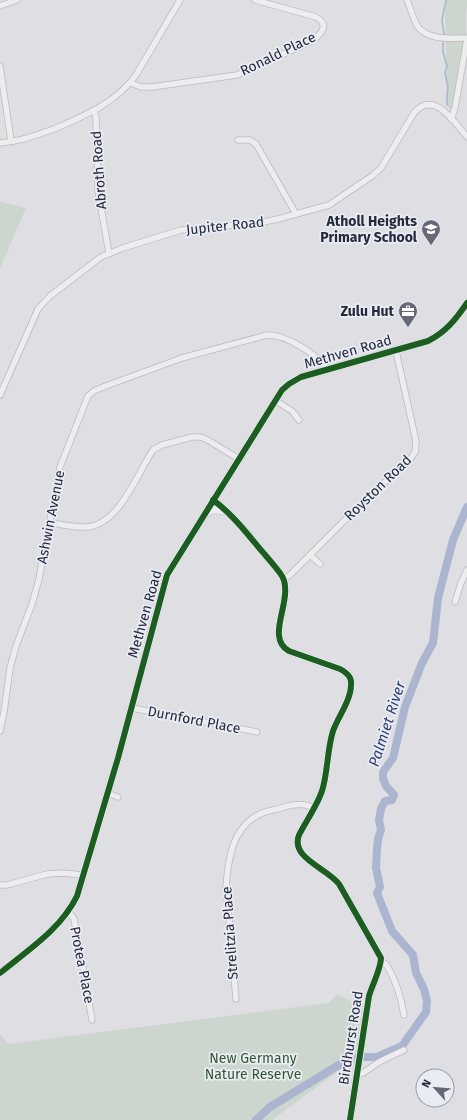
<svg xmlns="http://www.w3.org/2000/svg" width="467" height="1120" font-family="'Fira Sans',sans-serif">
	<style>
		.green { fill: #ccd6ce }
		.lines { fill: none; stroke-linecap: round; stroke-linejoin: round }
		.stream { stroke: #abb5cf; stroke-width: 1.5 }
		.river { stroke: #abb5cf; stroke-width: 8 }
		.minor-casing { stroke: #b9babf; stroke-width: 7 }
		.tertiary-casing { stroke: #b9babf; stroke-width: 8 }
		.minor { stroke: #ededf0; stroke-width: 5.5 }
		.tertiary { stroke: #ededf0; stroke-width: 7 }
		.cycleway-casing { stroke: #eaecf4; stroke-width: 8 }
		.cycleway { stroke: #1b5e20; stroke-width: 6 }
		.labels { text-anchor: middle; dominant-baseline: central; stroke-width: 3.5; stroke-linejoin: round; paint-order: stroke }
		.street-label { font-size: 14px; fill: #25293c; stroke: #eaecf4 }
		.poi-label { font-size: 14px; font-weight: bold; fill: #25293c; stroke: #eaecf4; text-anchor: end }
		.park-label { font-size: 14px; fill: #325832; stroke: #eaecf4 }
		.water-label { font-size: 15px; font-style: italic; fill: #2f3f70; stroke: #eaecf4 }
	</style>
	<rect width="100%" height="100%" fill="#dedee3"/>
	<g class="green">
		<path d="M445 0H467C467 12 464 25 467 37L453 113 447 105Z"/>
		<polygon points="0,202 26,208 0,268"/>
		<polygon points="337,994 356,1004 363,1004 355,1068 340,1070 318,1086 272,1120 0,1120 0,1034 8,1044 329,1003"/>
	</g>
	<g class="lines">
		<g class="stream">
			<polyline points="444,35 442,20 446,0"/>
			<polyline points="443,39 443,52 447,66 445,72 448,88 447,92 447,105"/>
		</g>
		<polyline class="river" points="256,1120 270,1107 347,1060 358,1057 377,1057 402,1046 426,1012 427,1001 424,989 416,973 413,955 392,931 377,893 380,887 376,868 377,849 378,839 381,830 379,820 381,809 385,801 392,800 394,795 386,786 383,778 383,772 393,758 405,707 422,663 433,643 438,598 453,540 467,507"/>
		<defs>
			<g id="minor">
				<path d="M407 0C411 9 413 19 418 27 429 41 452 38 467 38"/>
				<polyline points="0,6 17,0"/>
				<polyline points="0,66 11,141"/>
				<path d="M131 83 141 87H152L237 75 310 42C320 36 331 25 316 17L255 0"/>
				<polyline points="94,110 96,118 98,191 109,253"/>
				<polyline points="451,119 455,108 467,39"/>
				<polyline points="238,140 250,140 256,144 296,214"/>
				<path d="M0 143C19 142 36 135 54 129 84 116 116 103 136 75L180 0"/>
				<path d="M0 395 38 309 50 296 101 257 123 248 181 230 258 223 278 219 329 205 372 176 381 168 414 113C434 89 455 123 467 137"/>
				<polyline points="276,401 292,411 299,420"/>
				<path d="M50 523C62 524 75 528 87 527 119 525 137 474 153 450L162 445 192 437H200L206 439 239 459"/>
				<polyline points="310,555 320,564"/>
				<polyline points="283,579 289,576 368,497 409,461 415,452 416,441 396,351"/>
				<polyline points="455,602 461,583 467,570"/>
				<polyline points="132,708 257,732"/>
				<path d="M0 731 4 712 10 668 16 646 32 604 39 579 60 467 88 396 94 391 103 387 182 358 267 335C286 334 317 355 328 369"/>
				<polyline points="107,793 118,797"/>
				<polyline points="0,885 7,885 47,874 62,873 83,875"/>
				<polyline points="69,912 74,919 79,945 92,1020"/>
				<path d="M381 962 386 964C396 980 401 997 404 1015"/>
				<path d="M236 999 226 887C228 860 232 827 260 814 266 811 274 810 281 808 292 804 303 802 314 808"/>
				<polyline points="357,1074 363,1073 379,1062 404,1050"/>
			</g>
			<g id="tertiary">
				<path d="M213 500C231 513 246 532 260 549 267 557 274 565 280 573 283 577 285 582 285 587 288 607 267 639 289 651L340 669C347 673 352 677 351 685 351 700 338 717 333 731 327 750 328 772 322 791 317 806 306 821 299 835 290 858 327 868 339 884L381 958C381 969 372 985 369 996L350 1120"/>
				<path d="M205 514C212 509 218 509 227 512"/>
				<path d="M0 973C28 950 61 929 77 896L118 758 167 575 282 390 289 384 301 377 428 341C446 332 456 319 467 303"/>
			</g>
		</defs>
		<use href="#minor" class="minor-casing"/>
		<use href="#tertiary" class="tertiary-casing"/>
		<use href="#minor" class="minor"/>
		<use href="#tertiary" class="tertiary"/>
		<defs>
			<g id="cycleway">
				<path d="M213 500C231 513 246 532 260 549 267 557 274 565 280 573 283 577 285 582 285 587 288 607 267 639 289 651L340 669C347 673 352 677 351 685 351 700 338 717 333 731 327 750 328 772 322 791 317 806 306 821 299 835 290 858 327 868 339 884L381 958C381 969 372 985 369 996L350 1120"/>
				<path d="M0 973C28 950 61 929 77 896L118 758 167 575 282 390 289 384 301 377 428 341C446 332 456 319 467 303"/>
			</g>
		</defs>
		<use href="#cycleway" class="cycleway-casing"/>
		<use href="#cycleway" class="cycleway"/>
	</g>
	<defs>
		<symbol id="school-pin" viewBox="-11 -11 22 30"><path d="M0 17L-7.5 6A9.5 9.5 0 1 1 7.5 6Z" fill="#666876" stroke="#eaecf4"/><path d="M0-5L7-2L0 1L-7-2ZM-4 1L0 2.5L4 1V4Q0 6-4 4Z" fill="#fff"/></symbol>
		<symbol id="office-pin" viewBox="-11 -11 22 30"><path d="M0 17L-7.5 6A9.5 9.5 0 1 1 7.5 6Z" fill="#666876" stroke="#eaecf4"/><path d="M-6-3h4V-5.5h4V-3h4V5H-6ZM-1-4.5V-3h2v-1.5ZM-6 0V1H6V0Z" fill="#fff"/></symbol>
	</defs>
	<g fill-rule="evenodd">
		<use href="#school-pin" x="420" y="218" width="22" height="30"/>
		<use href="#office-pin" x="397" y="300" width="22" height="30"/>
	</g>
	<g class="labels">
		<g class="street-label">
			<text transform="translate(278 54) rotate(-26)">Ronald Place</text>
			<text transform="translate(99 170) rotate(-94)">Abroth Road</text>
			<text transform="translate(225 226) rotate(-6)">Jupiter Road</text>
			<text transform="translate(348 352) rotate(-16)">Methven Road</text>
			<text transform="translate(378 488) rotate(-44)">Royston Road</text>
			<text transform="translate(51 517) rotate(-79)">Ashwin Avenue</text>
			<text transform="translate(145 614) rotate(-74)">Methven Road</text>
			<text transform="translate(194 720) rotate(11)">Durnford Place</text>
			<text transform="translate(230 933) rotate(-94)">Strelitzia Place</text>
			<text transform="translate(82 965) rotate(79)">Protea Place</text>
			<text transform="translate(351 1038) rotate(-81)">Birdhurst Road</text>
		</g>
		<g class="poi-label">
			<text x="417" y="221">Atholl Heights<tspan x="417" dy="16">Primary School</tspan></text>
			<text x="394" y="311">Zulu Hut</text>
		</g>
		<g class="park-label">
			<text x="253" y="1058">New Germany<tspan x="253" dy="16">Nature Reserve</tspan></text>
		</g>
		<g class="water-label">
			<text transform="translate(387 724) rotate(-72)">Palmiet River</text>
		</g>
	</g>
	<g transform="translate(435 1088) rotate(297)"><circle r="19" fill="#eaecf4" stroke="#9b9eaa"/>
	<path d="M0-3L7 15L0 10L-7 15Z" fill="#666876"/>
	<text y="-6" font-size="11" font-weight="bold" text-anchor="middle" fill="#25293c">N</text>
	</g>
</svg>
